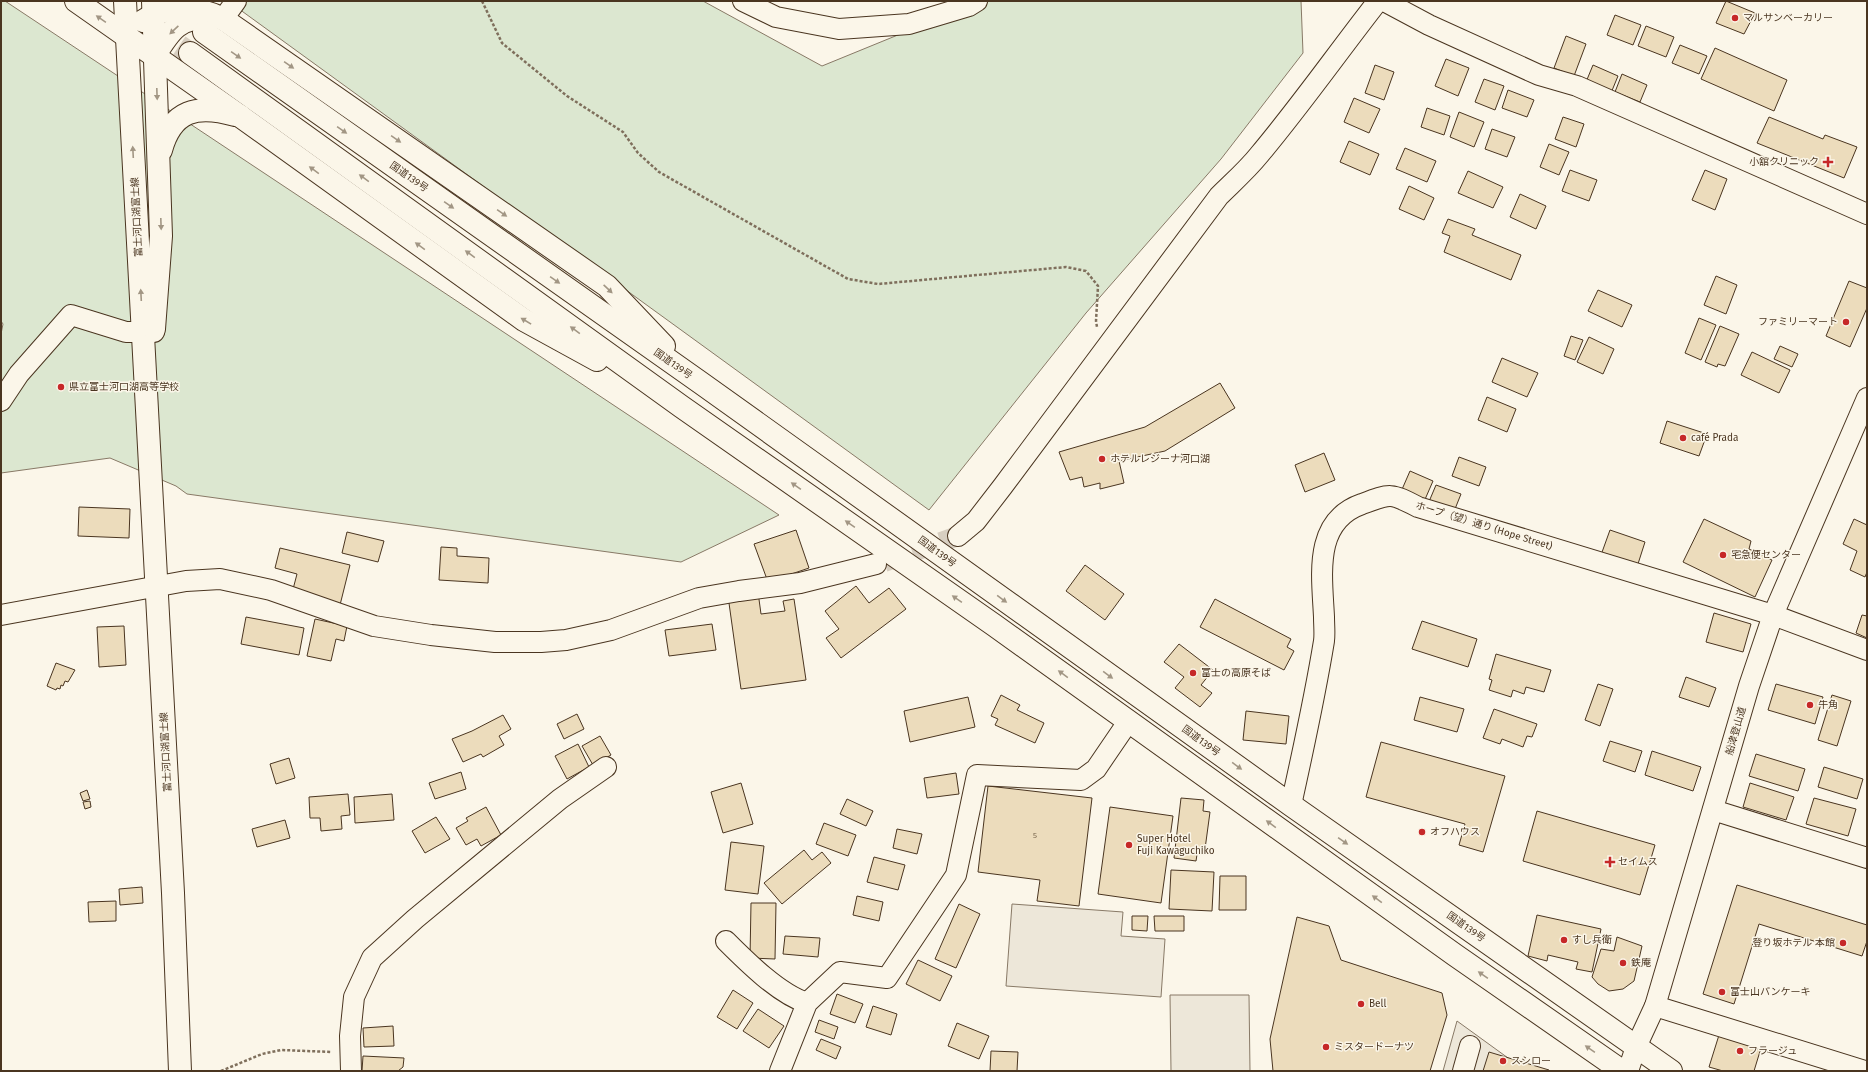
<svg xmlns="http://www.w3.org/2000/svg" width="1868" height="1072" font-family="'Fira Sans','Noto Sans JP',sans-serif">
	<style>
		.green { fill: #dce7d0; stroke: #887966 }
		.parking { fill: #ede7d9; stroke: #887966 }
		.building { fill: #ecdcbc; stroke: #4a3520 }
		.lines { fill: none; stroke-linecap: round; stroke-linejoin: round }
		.minor-tunnel { stroke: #d8cfc1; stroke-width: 20; stroke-dasharray: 20 10; stroke-linecap: butt }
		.highway-tunnel { stroke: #d8cfc1; stroke-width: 22; stroke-dasharray: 22 11; stroke-linecap: butt }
		.minor-casing { stroke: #4a3520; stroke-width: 22 }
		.major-casing { stroke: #4a3520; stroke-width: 24 }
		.highway-casing { stroke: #4a3520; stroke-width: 24 }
		.path { stroke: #7f6f5c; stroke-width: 2.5; stroke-dasharray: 3 2; stroke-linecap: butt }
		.minor { stroke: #fbf6e9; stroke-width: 20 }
		.major { stroke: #fbf6e9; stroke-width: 22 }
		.highway { stroke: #fbf6e9; stroke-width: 22 }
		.oneway { fill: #a29684 }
		.poi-dot { fill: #c62828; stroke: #fbf6e9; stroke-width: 1.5 }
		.labels { text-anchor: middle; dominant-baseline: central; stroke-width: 3; stroke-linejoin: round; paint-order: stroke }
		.number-label { font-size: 8px; fill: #725f47 }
		.poi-label { font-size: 10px; fill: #4a3520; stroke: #fbf6e9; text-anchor: start }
		.street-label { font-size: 10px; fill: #4a3520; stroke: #fbf6e9 }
	</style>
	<rect width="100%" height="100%" fill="#fbf6e9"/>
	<g class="green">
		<polygon points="1,1 5,1 779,515 681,562 187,494 176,486 110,458 1,473 1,334 3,324 1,321"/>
		<polygon points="228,1 703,1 822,66 981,1 1301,1 1303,53 1221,159 1086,313 929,510"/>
	</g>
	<g class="parking">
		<polygon points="1012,904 1123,912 1121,936 1165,939 1161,997 1006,986"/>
		<polygon points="1170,995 1249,995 1250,1071 1171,1071"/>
		<polygon points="1457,1021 1526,1071 1443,1071"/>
	</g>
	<g class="building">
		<polygon points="1726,1 1755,13 1744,34 1716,23"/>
		<polygon points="1615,15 1641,25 1633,45 1607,35"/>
		<polygon points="1646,26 1674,37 1666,57 1638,46"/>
		<polygon points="1566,36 1586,44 1574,76 1554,68"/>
		<polygon points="1680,45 1707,56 1699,74 1672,63"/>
		<polygon points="1715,48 1787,80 1774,111 1701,79"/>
		<polygon points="1446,59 1469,68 1458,96 1435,86"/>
		<polygon points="1375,65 1394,72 1384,100 1365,93"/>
		<polygon points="1593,65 1618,76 1611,93 1586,82"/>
		<polygon points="1622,74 1647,85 1640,102 1615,92"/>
		<polygon points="1484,79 1504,86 1495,110 1475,102"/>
		<polygon points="1508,90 1534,100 1527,117 1502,108"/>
		<polygon points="1354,98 1380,109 1369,133 1344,122"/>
		<polygon points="1427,108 1450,116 1444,135 1421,127"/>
		<polygon points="1459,112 1484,122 1474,147 1450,137"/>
		<polygon points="1563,117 1584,124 1576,147 1555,139"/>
		<polygon points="1769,117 1823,139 1825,135 1857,147 1844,178 1757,143"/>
		<polygon points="1492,129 1515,137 1507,157 1485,149"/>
		<polygon points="1349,141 1379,154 1370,175 1340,162"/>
		<polygon points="1549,144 1569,152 1559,175 1540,167"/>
		<polygon points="1405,148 1436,161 1427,182 1396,169"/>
		<polygon points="1570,170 1597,180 1589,201 1562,191"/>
		<polygon points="1705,170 1727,179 1715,210 1692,200"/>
		<polygon points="1468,171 1503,187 1493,208 1458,193"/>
		<polygon points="1409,186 1434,198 1424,220 1399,209"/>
		<polygon points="1520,194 1546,206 1536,229 1510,217"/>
		<polygon points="1448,219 1475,229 1472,235 1521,255 1511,280 1444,252 1450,236 1442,233"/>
		<polygon points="1716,276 1737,285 1726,314 1704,305"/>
		<polygon points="1849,281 1867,288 1867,308 1850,347 1826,336"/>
		<polygon points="1598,290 1632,305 1622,327 1588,311"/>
		<polygon points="1699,318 1716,325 1701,360 1685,353"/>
		<polygon points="1720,326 1739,334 1725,366 1718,364 1717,367 1705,362"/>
		<polygon points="1571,336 1583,340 1575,360 1564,356"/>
		<polygon points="1589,337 1614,349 1603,374 1577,362"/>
		<polygon points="1780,346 1798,354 1792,367 1774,359"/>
		<polygon points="1752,352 1790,370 1779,393 1741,375"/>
		<polygon points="1502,358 1538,373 1527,397 1492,382"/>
		<polygon points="1220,383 1235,408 1165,451 1119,461 1124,483 1100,489 1100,483 1084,487 1082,477 1070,480 1059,452 1145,427"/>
		<polygon points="1487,397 1516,409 1507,432 1478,420"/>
		<polygon points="1667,421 1707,434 1699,456 1660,443"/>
		<polygon points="1324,453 1335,480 1305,492 1295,465"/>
		<polygon points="1459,457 1486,467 1479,486 1452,476"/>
		<polygon points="1410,471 1433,481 1423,504 1400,494"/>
		<polygon points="1436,485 1461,494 1453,514 1428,504"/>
		<polygon points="79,507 130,509 129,538 78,536"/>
		<polygon points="1704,519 1751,541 1749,549 1772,560 1755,597 1683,562"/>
		<polygon points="1854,519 1867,525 1867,572 1865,577 1850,570 1857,551 1843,544"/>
		<polygon points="796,530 809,568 768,582 754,544"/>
		<polygon points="1610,530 1645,542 1637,567 1601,555"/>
		<polygon points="347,532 384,541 378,562 342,553"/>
		<polygon points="441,547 457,548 457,556 489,558 488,583 439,580"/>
		<polygon points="280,548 350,565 340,605 292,593 297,574 275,568"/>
		<polygon points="1085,565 1124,594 1105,620 1066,591"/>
		<polygon points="856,586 869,603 889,588 906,609 841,658 826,638 839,629 825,611"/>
		<polygon points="758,592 761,614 785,611 783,601 794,599 806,680 741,689 728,596"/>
		<polygon points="1215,599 1291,639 1287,647 1294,651 1284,670 1200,627"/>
		<polygon points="1714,613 1751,624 1743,652 1706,642"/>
		<polygon points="1862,615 1867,616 1867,638 1856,633"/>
		<polygon points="246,617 304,628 299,655 241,644"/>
		<polygon points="315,619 347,626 344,641 336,639 331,661 307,656"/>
		<polygon points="1422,621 1477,639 1468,667 1412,649"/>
		<polygon points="712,624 716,650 669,656 665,630"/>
		<polygon points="124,626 126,665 99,667 97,627"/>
		<polygon points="1179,644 1213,670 1201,685 1212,693 1200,707 1175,688 1184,677 1164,662"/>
		<polygon points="1496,654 1551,670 1544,692 1526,687 1524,694 1513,690 1511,697 1489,690 1492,680 1489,679"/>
		<polygon points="56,663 75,670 68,682 65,681 63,686 61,685 60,689 57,688 56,690 47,686"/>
		<polygon points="1686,677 1716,688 1709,707 1679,697"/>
		<polygon points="1598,684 1613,689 1600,726 1585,720"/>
		<polygon points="1776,684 1823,697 1815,724 1768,710"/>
		<polygon points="1001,695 1020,705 1017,710 1044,723 1035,743 995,725 998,719 991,716"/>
		<polygon points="1832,695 1851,701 1837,746 1818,740"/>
		<polygon points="968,697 975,727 910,742 904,711"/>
		<polygon points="1420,697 1464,709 1457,732 1414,720"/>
		<polygon points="1494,709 1537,724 1532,737 1527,736 1523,747 1502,739 1500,744 1483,738"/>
		<polygon points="1246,711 1289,716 1286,744 1243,740"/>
		<polygon points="577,714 584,729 564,739 557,724"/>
		<polygon points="503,715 511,729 499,736 504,745 483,757 481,754 463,762 452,739 472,731"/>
		<polygon points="600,736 611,755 593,765 582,746"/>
		<polygon points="1610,741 1642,751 1635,772 1603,761"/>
		<polygon points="1381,742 1505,776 1483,852 1459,845 1465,824 1366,797"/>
		<polygon points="578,744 589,767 567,779 555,756"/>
		<polygon points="1652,751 1701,767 1693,791 1645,775"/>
		<polygon points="1756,754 1805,769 1798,791 1749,776"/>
		<polygon points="289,758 295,778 276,784 270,764"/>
		<polygon points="1824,767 1863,779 1857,799 1818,787"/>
		<polygon points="461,772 466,789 435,799 429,783"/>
		<polygon points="956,773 959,794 927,798 924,778"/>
		<polygon points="741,783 753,824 723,833 711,792"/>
		<polygon points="1750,783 1794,797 1786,820 1743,807"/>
		<polygon points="988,786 1092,798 1079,906 1037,901 1040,880 978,872"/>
		<polygon points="87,790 90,799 83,801 80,793"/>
		<polygon points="348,794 350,815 341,816 342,829 321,831 320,818 310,818 309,797"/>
		<polygon points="392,794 394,820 355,823 354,797"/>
		<polygon points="1181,798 1204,800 1203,811 1210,812 1205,849 1198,848 1196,861 1174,858"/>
		<polygon points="1814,798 1856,809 1848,836 1806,824"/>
		<polygon points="847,799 873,811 866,826 840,814"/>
		<polygon points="90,801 91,807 85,809 83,802"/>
		<polygon points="486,807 501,835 481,846 477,839 466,845 456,828 468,821 466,818"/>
		<polygon points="1110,807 1173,816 1161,903 1098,894"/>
		<polygon points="1537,811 1655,845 1640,895 1523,861"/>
		<polygon points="436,817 450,839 425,853 412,831"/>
		<polygon points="285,820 290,838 257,847 252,829"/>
		<polygon points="824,823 856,835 848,856 816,844"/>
		<polygon points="897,829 922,834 917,854 893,848"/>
		<polygon points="731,842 764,846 758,894 725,890"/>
		<polygon points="804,850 812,860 822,852 831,863 782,904 764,883"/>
		<polygon points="874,857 905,865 898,890 867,882"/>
		<polygon points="1171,870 1214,872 1212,911 1169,909"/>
		<polygon points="1220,876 1246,876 1246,910 1219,910"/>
		<polygon points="1737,885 1867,925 1867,941 1862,956 1759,924 1734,1004 1703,994"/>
		<polygon points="142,887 143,903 120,905 119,889"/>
		<polygon points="857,896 883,902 879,921 853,915"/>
		<polygon points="116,901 116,921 89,922 88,902"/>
		<polygon points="751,903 776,903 775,959 750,958"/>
		<polygon points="959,904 980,914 956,968 935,959"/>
		<polygon points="1537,915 1601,929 1592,972 1576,969 1578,962 1548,955 1547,961 1528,956"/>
		<polygon points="1132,916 1148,916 1147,931 1132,930"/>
		<polygon points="1154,916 1184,916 1184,931 1155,931"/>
		<polygon points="1297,917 1329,926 1341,960 1442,993 1447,1015 1430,1071 1273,1071 1270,1039"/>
		<polygon points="785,936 820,938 818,957 783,954"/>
		<polygon points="1617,937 1642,946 1634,981 1623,989 1609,991 1598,984 1592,977 1601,949 1614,951"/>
		<polygon points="918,960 952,976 940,1001 906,984"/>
		<polygon points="733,990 753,1003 737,1029 717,1017"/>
		<polygon points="837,994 863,1004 855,1023 830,1014"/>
		<polygon points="873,1006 897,1014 891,1035 866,1027"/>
		<polygon points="758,1009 784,1026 769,1048 743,1031"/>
		<polygon points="819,1020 838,1027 834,1039 815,1032"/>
		<polygon points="957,1023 989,1036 979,1059 948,1046"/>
		<polygon points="393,1026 394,1046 364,1047 363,1028"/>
		<polygon points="1719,1035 1761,1048 1754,1071 1723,1071 1709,1067"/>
		<polygon points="821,1039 841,1047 836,1059 816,1050"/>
		<polygon points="991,1051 1018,1052 1017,1071 990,1071"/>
		<polygon points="1489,1052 1549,1070 1549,1071 1483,1071"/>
		<polygon points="363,1056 404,1058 403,1067 398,1071 362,1071"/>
	</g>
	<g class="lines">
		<polyline class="minor-tunnel" points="884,562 958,536"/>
		<polyline class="highway-tunnel" points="152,27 190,53"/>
		<defs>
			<g id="minor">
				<polyline points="743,1 776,17 839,29 909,24 969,6 977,1"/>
				<polyline points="1384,1 1429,25 1539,75 1577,86 1867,214"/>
				<polyline points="223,19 236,1"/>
				<polyline points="1,401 19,374 71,315 126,332 154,332"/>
				<path d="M958 536 976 521 1003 486 1219 196C1232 183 1247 170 1259 155 1301 105 1338 52 1378 1"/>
				<polyline points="1,615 186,581 220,579 271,590 374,626 431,635 495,642 541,642 566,640 611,630 699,598 739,591 800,583 876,564"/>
				<path d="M1291 805C1303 751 1315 696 1324 641 1325 634 1324 625 1324 617 1322 575 1313 521 1362 504 1391 493 1391 493 1418 507L1773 615 1867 650"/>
				<polyline points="1713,810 1867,858"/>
				<path d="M726 941C747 962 779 994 807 1003"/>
				<polyline points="1655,1006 1865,1071"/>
				<polyline points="351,1071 350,1036 354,997 372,958 415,919 560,799 606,767"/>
				<polyline points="780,1071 807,1003 840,972 887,978 956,875 977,775 1081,780 1096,769 1128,722"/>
				<polyline points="1463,1071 1470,1046"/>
				<polyline points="1628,1071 1636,1047 1655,1006 1749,686 1773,615 1867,398"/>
			</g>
			<g id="major">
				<polyline points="76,1 240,116"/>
				<polyline points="125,1 173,893 180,1071"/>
				<polyline points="153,1 161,236 154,329"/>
				<path d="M143 21C169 4 195 5 223 19"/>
				<path d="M155 55C171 29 179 17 212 17"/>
				<path d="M161 150C172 110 197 104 235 115"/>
			</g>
			<g id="highway">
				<polyline points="223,19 607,286 664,346"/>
				<polyline points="204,32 701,383 1291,805 1671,1071"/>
				<polyline points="190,53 682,407 994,625 1455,955 1622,1071"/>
				<polyline points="240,116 524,320 597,360"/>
			</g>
		</defs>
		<use href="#minor" class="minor-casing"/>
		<use href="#major" class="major-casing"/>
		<use href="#highway" class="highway-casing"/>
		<g class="path">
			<polyline points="482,1 502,43 567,96 623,132 638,153 659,172 848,279 878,284 1066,267 1086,271 1098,286 1096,321 1097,327"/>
			<polyline points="221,1071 262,1054 281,1050 332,1052"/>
		</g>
		<use href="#minor" class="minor"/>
		<use href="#major" class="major"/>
		<use href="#highway" class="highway"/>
	</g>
	<defs><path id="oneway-solid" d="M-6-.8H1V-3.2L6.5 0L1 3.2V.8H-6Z"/></defs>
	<g class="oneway">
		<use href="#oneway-solid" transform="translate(101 19) rotate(-145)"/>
		<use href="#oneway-solid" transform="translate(174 30) rotate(137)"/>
		<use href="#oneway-solid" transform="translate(236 55) rotate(35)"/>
		<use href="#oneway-solid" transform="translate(289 65) rotate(35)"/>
		<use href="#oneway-solid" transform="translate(157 94) rotate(88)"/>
		<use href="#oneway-solid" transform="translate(342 130) rotate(35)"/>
		<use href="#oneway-solid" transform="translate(396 139) rotate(35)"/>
		<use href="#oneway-solid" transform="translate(133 152) rotate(-93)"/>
		<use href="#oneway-solid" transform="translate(314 170) rotate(-144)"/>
		<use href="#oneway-solid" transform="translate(364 178) rotate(-144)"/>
		<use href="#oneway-solid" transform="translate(449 205) rotate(35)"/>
		<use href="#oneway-solid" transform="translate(502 213) rotate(35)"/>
		<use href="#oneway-solid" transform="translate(161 224) rotate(88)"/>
		<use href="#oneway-solid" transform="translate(420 246) rotate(-144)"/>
		<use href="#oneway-solid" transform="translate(470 254) rotate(-144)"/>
		<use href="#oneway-solid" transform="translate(555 280) rotate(35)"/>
		<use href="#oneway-solid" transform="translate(608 289) rotate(43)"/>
		<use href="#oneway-solid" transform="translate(141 295) rotate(-93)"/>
		<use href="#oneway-solid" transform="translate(526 321) rotate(-149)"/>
		<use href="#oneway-solid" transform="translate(575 330) rotate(-144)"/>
		<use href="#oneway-solid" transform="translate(796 486) rotate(-145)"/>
		<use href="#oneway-solid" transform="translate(850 524) rotate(-145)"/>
		<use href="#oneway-solid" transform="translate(957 599) rotate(-145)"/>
		<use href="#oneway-solid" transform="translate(1002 599) rotate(36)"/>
		<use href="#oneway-solid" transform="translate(1063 674) rotate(-144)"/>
		<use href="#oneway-solid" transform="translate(1108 675) rotate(36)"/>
		<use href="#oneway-solid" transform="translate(1237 766) rotate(36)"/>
		<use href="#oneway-solid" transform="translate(1271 824) rotate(-144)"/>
		<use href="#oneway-solid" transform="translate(1343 841) rotate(35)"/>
		<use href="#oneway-solid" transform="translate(1377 899) rotate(-144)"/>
		<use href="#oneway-solid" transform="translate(1483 975) rotate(-145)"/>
		<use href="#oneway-solid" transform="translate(1590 1049) rotate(-145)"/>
	</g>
	<g class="poi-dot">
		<circle cx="1735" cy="18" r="4"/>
		<path d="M1826 156h4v4h4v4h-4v4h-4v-4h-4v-4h4z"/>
		<circle cx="1846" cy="322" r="4"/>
		<circle cx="61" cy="387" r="4"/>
		<circle cx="1683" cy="438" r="4"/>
		<circle cx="1102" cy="459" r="4"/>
		<circle cx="1723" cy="555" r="4"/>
		<circle cx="1193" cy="673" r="4"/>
		<circle cx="1810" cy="705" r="4"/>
		<circle cx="1422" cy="832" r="4"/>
		<circle cx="1129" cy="845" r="4"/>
		<path d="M1608 856h4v4h4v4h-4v4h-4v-4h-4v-4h4z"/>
		<circle cx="1564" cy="940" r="4"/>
		<circle cx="1843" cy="943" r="4"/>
		<circle cx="1623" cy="963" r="4"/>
		<circle cx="1722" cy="992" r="4"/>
		<circle cx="1361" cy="1004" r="4"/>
		<circle cx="1326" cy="1047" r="4"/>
		<circle cx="1740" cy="1051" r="4"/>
		<circle cx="1503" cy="1061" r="4"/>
	</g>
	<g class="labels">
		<g class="number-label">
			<text x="1035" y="835">5</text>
		</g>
		<g class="poi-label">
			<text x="1743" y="18">マルサンベーカリー</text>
			<text x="1819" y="162" text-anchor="end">小舘クリニック</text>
			<text x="1838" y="322" text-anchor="end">ファミリーマート</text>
			<text x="69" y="387">県立富士河口湖高等学校</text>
			<text x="1691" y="438">café Prada</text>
			<text x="1110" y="459">ホテルレジーナ河口湖</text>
			<text x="1731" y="555">宅急便センター</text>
			<text x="1201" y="673">富士の高原そば</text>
			<text x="1818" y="705">牛角</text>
			<text x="1430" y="832">オフハウス</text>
			<text x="1137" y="839">Super Hotel<tspan x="1137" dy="12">Fuji Kawaguchiko</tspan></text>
			<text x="1618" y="862">セイムス</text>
			<text x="1572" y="940">すし兵衛</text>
			<text x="1835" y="943" text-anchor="end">登り坂ホテル 本館</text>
			<text x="1631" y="963">鉄庵</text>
			<text x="1730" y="992">富士山パンケーキ</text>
			<text x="1369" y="1004">Bell</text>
			<text x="1334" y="1047">ミスタードーナツ</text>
			<text x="1748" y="1051">フラージュ</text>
			<text x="1511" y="1061">スシロー</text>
		</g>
		<g class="street-label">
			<text transform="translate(409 177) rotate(35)">国道139号</text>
			<text transform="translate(137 217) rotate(-93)">富士河口湖富士線</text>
			<text transform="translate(673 364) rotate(35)">国道139号</text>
			<text transform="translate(1484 526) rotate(17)">ホープ（望）通り (Hope Street)</text>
			<text transform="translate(937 552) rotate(36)">国道139号</text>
			<text transform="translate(1736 731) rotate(-74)">船津登山道</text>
			<text transform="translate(1201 741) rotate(36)">国道139号</text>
			<text transform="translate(166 752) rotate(-93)">富士河口湖富士線</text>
			<text transform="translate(1466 927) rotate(35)">国道139号</text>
		</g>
	</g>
	<rect width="1868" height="1072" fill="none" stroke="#4a3520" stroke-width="4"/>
</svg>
